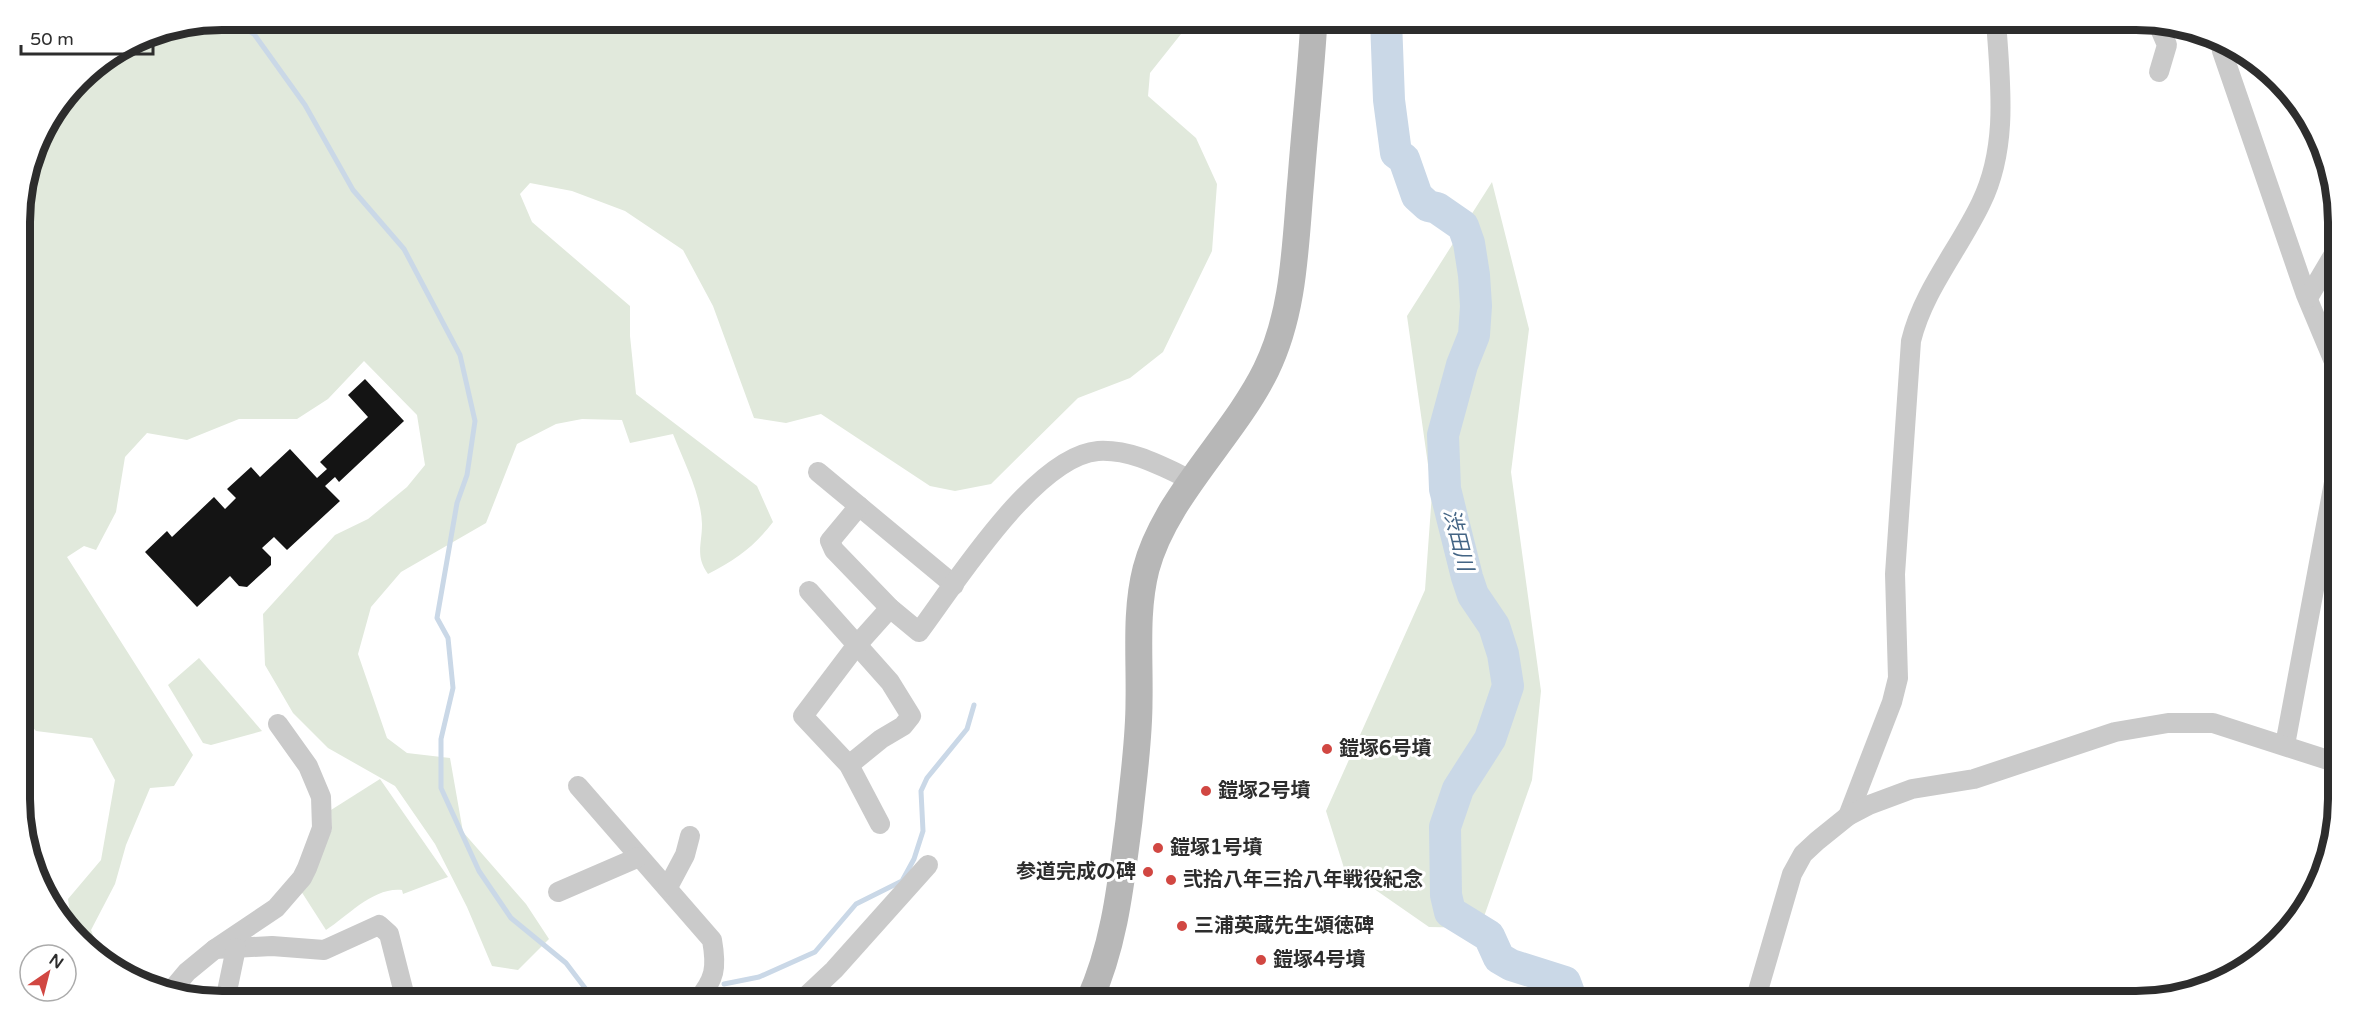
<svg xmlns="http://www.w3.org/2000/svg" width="2358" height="1021" font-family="'Varela Round','Noto Sans JP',sans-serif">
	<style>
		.green { fill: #e1e9dc }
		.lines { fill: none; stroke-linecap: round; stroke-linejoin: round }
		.stream { stroke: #cad8e7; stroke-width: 5 }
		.river { stroke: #cad8e7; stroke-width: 32 }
		.building { fill: #141414 }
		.street { stroke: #cacaca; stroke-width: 20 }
		.secondary { stroke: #b7b7b7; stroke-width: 27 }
		.poi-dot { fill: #d14742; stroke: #fff; stroke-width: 2 }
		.labels { text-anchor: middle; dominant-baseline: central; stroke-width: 6; stroke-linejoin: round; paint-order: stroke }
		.poi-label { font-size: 20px; font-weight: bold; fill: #2d2d2d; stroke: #fff; text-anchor: start }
		.water-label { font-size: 21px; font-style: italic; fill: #446585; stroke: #fff }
		.rim { fill: none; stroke: #2d2d2d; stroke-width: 8 }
	</style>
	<rect width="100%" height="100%" fill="#fff"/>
	<g class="green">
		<path d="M222 20H1172L1181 34 1150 73 1148 96 1196 138 1217 184 1212 251 1163 352 1130 378 1078 398 991 484 955 491 930 486 821 414 786 423 754 418 713 306 683 250 625 211 572 191 530 183 520 194 532 222 630 306V336L636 394 757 486 773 522C753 548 736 559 708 574 695 556 702 545 702 524 701 494 684 462 673 434L630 443 622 420 582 419 556 424 517 444 486 523 401 572 371 607 358 654 387 738 407 753 450 758 463 832 526 904 549 939 518 970 492 966 467 907 435 844 395 786 328 748 293 713 265 665 263 614 335 535 368 519 407 487 425 465 417 415 364 361 328 399 297 419H239L187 440 147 433 125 457 116 512 96 550 84 546 67 557 193 755 174 786 150 788 126 845 115 884 91 930 99 951 72 930 68 899 101 860 115 780 92 738 36 731 21 714 20 209 41 132 88 70 145 35Z"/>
		<polygon points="1492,182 1529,329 1511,472 1541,691 1532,780 1480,928 1429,927 1344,868 1326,811 1425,590 1432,493 1407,316"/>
		<polygon points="199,658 262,731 211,745 203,743 168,685"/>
		<path d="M380 779 448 877 403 894 402 890C373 887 348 916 326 930L301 891 310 881 332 829 331 810Z"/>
	</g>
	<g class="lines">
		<g class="stream">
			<polyline points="231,20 254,34 305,105 353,190 404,249 460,355 475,421 467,475 457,503 437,618 448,638 453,688 441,739 441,788 479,871 511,918 566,963 588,992 592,1001"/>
			<polyline points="724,984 759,977 815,952 856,904 902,881 914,859 923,831 921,791 927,778 967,729 974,705"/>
		</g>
		<polyline class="river" points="1386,20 1389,100 1396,153 1404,159 1417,196 1428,206 1437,208 1463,226 1469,243 1474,275 1476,306 1474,335 1462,365 1443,435 1445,489 1467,577 1473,595 1494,626 1503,654 1508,686 1490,739 1458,789 1445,827 1446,895 1450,912 1489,936 1499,958 1511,965 1565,982 1572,1001"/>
	</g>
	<polygon class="building" points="365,379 404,421 339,482 335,477 325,486 340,501 287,550 274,537 262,548 271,557 271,565 247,587 239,586 230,576 197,607 145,552 167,531 172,537 214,497 225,509 236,498 227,489 251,467 260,477 290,449 317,478 327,469 320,462 368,417 348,395"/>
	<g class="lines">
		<g class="street">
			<polyline points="2158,24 2167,45 2159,72"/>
			<polyline points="2220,40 2222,51 2306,295 2337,369"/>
			<polyline points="2308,298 2337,249"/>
			<polyline points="818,472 954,585"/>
			<path d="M859 506 830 541 834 550 890 608 919 632C955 584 1035 456 1098 451 1132 449 1163 467 1193 481"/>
			<polyline points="809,591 890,682 911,716 903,726 881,739 849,765"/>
			<polyline points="2285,745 2338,461"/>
			<path d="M578 786 712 940C717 968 715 979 697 1001"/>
			<path d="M1848 816 1892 702 1898 678 1895 574 1911 341C1923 291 1959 249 1981 203 2009 146 2000 81 1996 20"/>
			<polyline points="880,824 849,765 803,716 856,646 890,608"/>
			<polyline points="668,887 685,855 690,836"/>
			<polyline points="558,892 639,857"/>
			<polyline points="215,949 272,946 324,950 379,925 389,934 406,1001"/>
			<polyline points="171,991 187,972 215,949 276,908 302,878 307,868 322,828 321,797 308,766 278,724"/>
			<polyline points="225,1001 236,948"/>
			<polyline points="801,1001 834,970 928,865"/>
			<polyline points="1755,1001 1792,874 1803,854 1817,841 1848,816 1869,805 1912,789 1974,779 2115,732 2168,723 2213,723 2328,760 2338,756"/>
		</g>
		<path class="secondary" d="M1089 1001C1115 944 1121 882 1129 821 1133 781 1139 742 1139 702 1140 658 1135 612 1146 569 1165 497 1233 437 1266 370 1295 311 1295 244 1301 179 1305 126 1311 73 1314 20"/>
	</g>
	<g class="poi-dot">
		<circle cx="1327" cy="749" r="6"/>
		<circle cx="1206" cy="791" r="6"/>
		<circle cx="1158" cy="848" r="6"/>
		<circle cx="1148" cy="872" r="6"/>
		<circle cx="1171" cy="880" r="6"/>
		<circle cx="1182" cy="926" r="6"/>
		<circle cx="1261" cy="960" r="6"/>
	</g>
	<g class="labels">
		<g class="poi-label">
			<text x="1339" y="749">鎧塚6号墳</text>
			<text x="1218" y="791">鎧塚2号墳</text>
			<text x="1170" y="848">鎧塚1号墳</text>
			<text x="1136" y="872" text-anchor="end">参道完成の碑</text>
			<text x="1183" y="880">弐拾八年三拾八年戦役紀念</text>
			<text x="1194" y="926">三浦英蔵先生頌徳碑</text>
			<text x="1273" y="960">鎧塚4号墳</text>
		</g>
		<g class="water-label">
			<text transform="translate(1458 540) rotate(76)">渋田川</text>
		</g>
	</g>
	<path d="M0 0H2358V1021H0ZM222 30H2136A192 192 0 0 1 2328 222V799A192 192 0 0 1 2136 991H222A192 192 0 0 1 30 799V222A192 192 0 0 1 222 30Z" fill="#fff" fill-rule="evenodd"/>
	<path class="rim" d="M222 30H2136A192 192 0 0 1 2328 222V799A192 192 0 0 1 2136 991H222A192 192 0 0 1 30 799V222A192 192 0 0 1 222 30Z"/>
	<g transform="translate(48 973) rotate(35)"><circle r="28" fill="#ffffff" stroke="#ababab" stroke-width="1.5"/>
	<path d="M0-4.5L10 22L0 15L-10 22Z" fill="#d14742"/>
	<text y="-9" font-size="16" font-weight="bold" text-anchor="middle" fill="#2d2d2d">N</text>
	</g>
	<path d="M21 45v9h132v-9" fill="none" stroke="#2d2d2d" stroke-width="3"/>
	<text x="30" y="45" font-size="18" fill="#2d2d2d" stroke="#ffffff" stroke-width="4.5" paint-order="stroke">50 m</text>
</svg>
